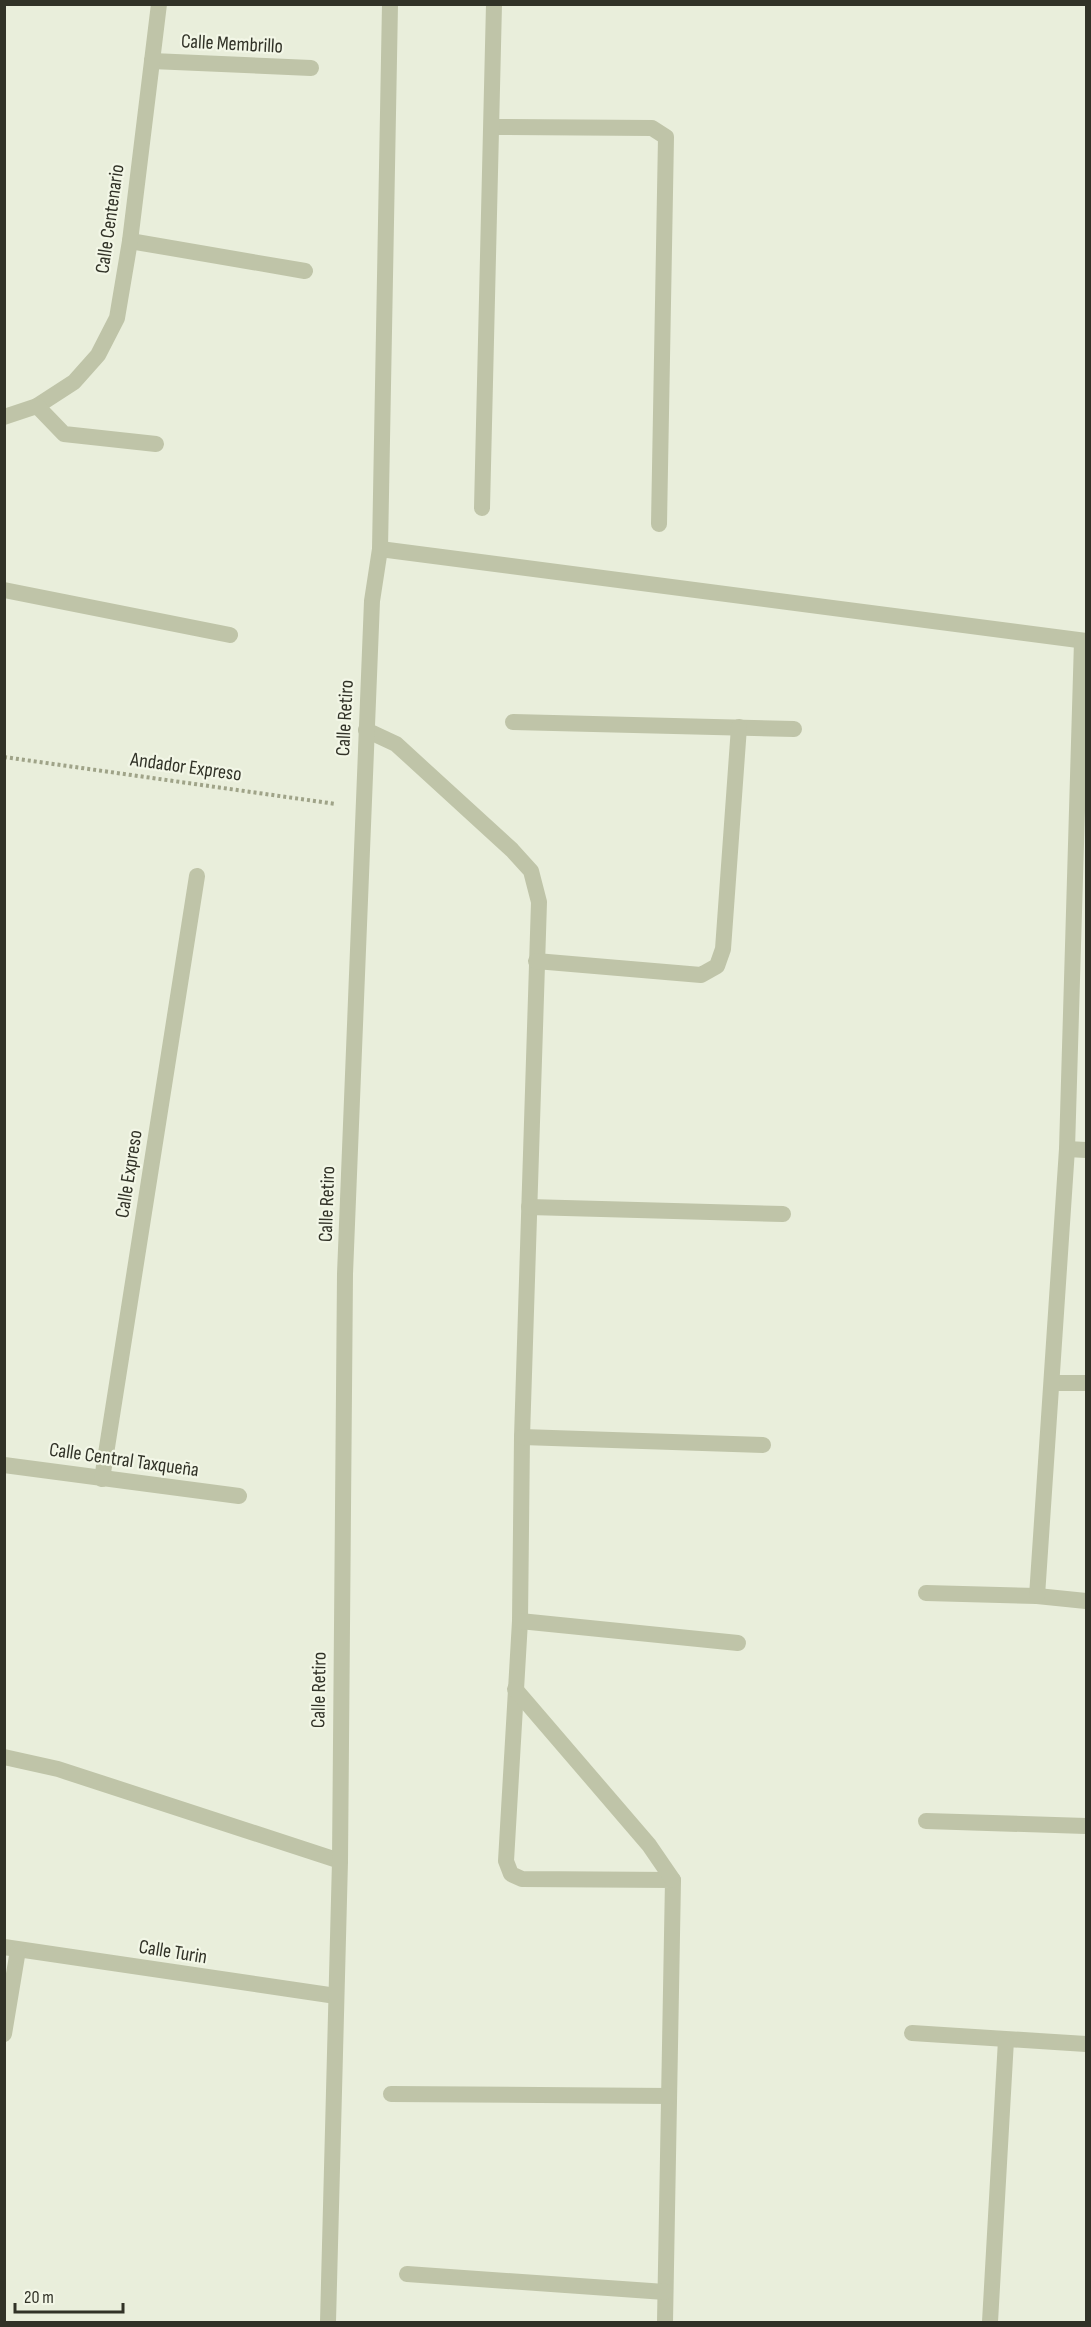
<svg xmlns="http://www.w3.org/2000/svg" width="1091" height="2327" font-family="'Sofia Sans Condensed',sans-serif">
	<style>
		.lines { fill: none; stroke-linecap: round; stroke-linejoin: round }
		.path { stroke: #9fa388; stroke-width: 4; stroke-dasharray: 3 3; stroke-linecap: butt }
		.minor { stroke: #bfc4a8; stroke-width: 16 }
		.labels { text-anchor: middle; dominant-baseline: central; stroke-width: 4.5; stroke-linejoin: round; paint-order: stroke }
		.street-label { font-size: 20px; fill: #313227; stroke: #f2f6e6 }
	</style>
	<rect width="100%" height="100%" fill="#e9eedb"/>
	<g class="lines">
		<polyline class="path" points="4,757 336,804"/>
		<g class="minor">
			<polyline points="152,61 311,68"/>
			<polyline points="493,127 652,128 666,137 659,524"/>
			<polyline points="130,241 305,271"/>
			<polyline points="37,406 74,382 98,355 117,318 130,241 159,4"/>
			<polyline points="4,417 37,406 64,434 156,444"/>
			<polyline points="482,508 494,4"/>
			<polyline points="380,549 1086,641"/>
			<polyline points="4,590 230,635"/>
			<polyline points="513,722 794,729"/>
			<polyline points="366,730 396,744 512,850 531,871 539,902 522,1437 520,1621 506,1861 511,1874 522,1879 673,1880 665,2322"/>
			<polyline points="536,961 701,975 717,966 723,949 739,727"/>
			<polyline points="1067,1149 1086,1150"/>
			<polyline points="529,1207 783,1214"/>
			<polyline points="1053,1383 1086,1383"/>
			<polyline points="522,1437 763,1445"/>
			<polyline points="4,1465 239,1496"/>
			<polyline points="102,1479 197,876"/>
			<polyline points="926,1593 1037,1596 1086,1601"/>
			<polyline points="1037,1596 1067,1149 1082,641"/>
			<polyline points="520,1621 738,1643"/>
			<polyline points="515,1689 649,1845 673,1880"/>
			<polyline points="4,1757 58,1769 340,1861"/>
			<polyline points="926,1821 1086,1826"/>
			<polyline points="4,1947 336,1996"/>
			<polyline points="912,2033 1086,2044"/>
			<polyline points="4,2034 18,1950"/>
			<polyline points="391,2094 669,2096"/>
			<polyline points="407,2274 665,2292"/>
			<polyline points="328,2322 340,1861 345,1274 372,601 380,549 390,4"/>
			<polyline points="990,2322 1006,2040"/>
		</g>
	</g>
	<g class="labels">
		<g class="street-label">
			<text transform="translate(232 44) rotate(3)">Calle Membrillo</text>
			<text transform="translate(110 219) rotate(-82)">Calle Centenario</text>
			<text transform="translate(345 718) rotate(-87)">Calle Retiro</text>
			<text transform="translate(186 767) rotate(8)">Andador Expreso</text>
			<text transform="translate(129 1174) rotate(-81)">Calle Expreso</text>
			<text transform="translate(327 1204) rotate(-88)">Calle Retiro</text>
			<text transform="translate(124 1460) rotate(8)">Calle Central Taxqueña</text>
			<text transform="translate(319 1690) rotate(-89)">Calle Retiro</text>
			<text transform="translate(173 1952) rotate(9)">Calle Turin</text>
		</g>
	</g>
	<rect width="1091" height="2327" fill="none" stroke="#313227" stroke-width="12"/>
	<path d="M15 2303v9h108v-9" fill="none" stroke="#313227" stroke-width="3"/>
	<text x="24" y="2303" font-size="18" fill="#313227" stroke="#f2f6e6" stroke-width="4.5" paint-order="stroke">20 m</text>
</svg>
